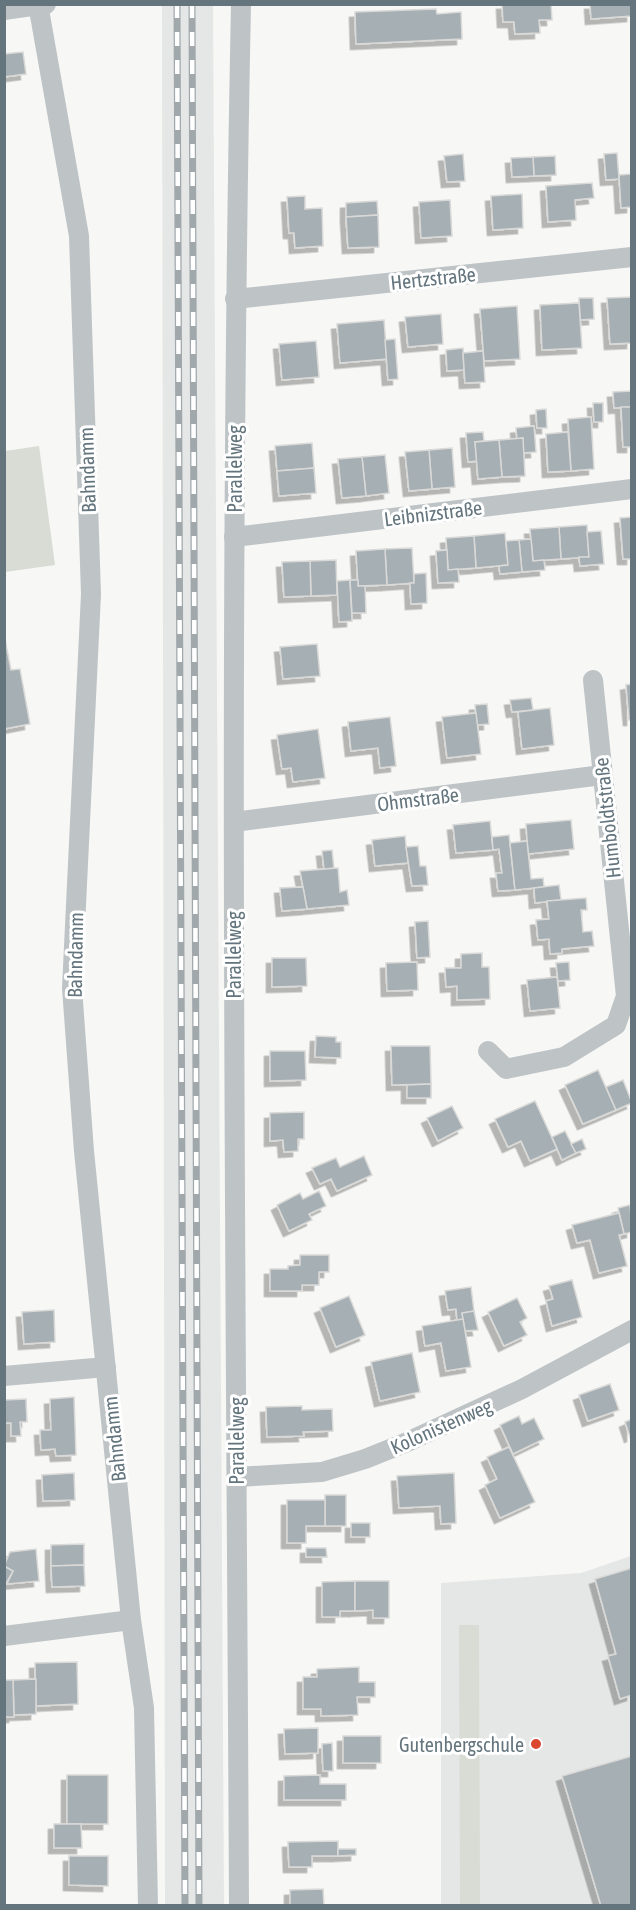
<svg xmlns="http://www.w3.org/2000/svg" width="636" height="1910" font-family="'Asap Condensed',sans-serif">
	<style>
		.built { fill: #e5e7e6 }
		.green { fill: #d8dcd4 }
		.building { fill: #a6afb4; stroke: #d9d9d7; stroke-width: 1.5; filter: url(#shadow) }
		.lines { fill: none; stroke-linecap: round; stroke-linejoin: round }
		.street { stroke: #bec3c6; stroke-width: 20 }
		.rail-casing { stroke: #a0a8ac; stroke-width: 7 }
		.rail { stroke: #fff; stroke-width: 4.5; stroke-dasharray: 14; stroke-linecap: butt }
		.poi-dot { fill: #da4832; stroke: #fff; stroke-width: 2 }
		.labels { text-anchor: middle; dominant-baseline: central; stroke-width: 6; stroke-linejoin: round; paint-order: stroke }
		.street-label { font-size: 20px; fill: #64757e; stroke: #fff }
		.poi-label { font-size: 20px; fill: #64757e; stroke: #fff; text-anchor: end }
	</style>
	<defs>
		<filter id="shadow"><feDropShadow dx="-5.5" dy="5.5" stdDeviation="0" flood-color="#0004"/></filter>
	</defs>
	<rect width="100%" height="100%" fill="#f7f7f5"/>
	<g class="built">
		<polygon points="162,5 213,5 224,1906 165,1905"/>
		<polygon points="631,1556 631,1905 441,1905 441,1583 581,1573"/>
	</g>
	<g class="green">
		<polygon points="39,446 55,565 5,572 5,451"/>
		<polygon points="459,1625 479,1625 480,1905 460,1905"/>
	</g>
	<g class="building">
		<polygon points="502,4 551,4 552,20 539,20 540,33 515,34 514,22 503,22"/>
		<polygon points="590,4 632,4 632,16 591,19"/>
		<polygon points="436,9 437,14 461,12 462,39 356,44 355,12"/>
		<polygon points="23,52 26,74 4,77 4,54"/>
		<polygon points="617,153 619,179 606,180 604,154"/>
		<polygon points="463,154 465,181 447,182 444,156"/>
		<polygon points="555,156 556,175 534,176 533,157"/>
		<polygon points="533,157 534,176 512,177 511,158"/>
		<polygon points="632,174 632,207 621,208 619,175"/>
		<polygon points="592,183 594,198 575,200 576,220 548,222 546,186"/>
		<polygon points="522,194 523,228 493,230 491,196"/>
		<polygon points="305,196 305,209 322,208 323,246 295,248 294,233 289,233 287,197"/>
		<polygon points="450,200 452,236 421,238 419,202"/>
		<polygon points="377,201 378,215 346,217 346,203"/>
		<polygon points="378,215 379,247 348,248 346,217"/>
		<polygon points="632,297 632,343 610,344 607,298"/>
		<polygon points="579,298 593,298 594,319 580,320"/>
		<polygon points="579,303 582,348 542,350 540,305"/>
		<polygon points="517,306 520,359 484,361 480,309"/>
		<polygon points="441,314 443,344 408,347 405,317"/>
		<polygon points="384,320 387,359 340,363 337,324"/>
		<polygon points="395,339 398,379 388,380 385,340"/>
		<polygon points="316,341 319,377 282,380 279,344"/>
		<polygon points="463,348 464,370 447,371 446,350"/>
		<polygon points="483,351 485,382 465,383 463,353"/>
		<polygon points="632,391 632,407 614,408 613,392"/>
		<polygon points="593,403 603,403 603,422 594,422"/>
		<polygon points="621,407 632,407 632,447 623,447"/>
		<polygon points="546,409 547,428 537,428 536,410"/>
		<polygon points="591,417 594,469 571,471 568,419"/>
		<polygon points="534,426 536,452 523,453 523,438 517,439 516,428"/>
		<polygon points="483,432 484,441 475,442 477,461 468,462 466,433"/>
		<polygon points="568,432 571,471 548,472 546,434"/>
		<polygon points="523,438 525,476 502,477 499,440"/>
		<polygon points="499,440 502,477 478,479 475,442"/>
		<polygon points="312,443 314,468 277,471 275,446"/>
		<polygon points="452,448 455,487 432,489 429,450"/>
		<polygon points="429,450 432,489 409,491 405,452"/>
		<polygon points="385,455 389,493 366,496 362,457"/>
		<polygon points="362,457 366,496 342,498 338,459"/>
		<polygon points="314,468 316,493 279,496 277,471"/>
		<polygon points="632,517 632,559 623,559 620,518"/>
		<polygon points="587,525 589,557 561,559 559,527"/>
		<polygon points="559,527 561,559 533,561 530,529"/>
		<polygon points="601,531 604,564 580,566 579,557 589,557 587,532"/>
		<polygon points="505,533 508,565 476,568 474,536"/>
		<polygon points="474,536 476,568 448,570 446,538"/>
		<polygon points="531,539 533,561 544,560 545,570 522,572 519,540"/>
		<polygon points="519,540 522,572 500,574 499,566 508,565 506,541"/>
		<polygon points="412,548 414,583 387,585 385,549"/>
		<polygon points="385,549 387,585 358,586 356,551"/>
		<polygon points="447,550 448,570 458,569 459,582 438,583 436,551"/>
		<polygon points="336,560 337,595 311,596 310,561"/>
		<polygon points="310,561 311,596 284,597 282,562"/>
		<polygon points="426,573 427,603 411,604 410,583 414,583 414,574"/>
		<polygon points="350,580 352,621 339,622 337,581"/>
		<polygon points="350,580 358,580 358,586 365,586 366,613 352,613"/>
		<polygon points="4,634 11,670 20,669 30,724 4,729"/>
		<polygon points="317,644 320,676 283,679 280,647"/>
		<polygon points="632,684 632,720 629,720 626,685"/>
		<polygon points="531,698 533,710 512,712 510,700"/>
		<polygon points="487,704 489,724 477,725 475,705"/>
		<polygon points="550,708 554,745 522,749 518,712"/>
		<polygon points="476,713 481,754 447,758 442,717"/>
		<polygon points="390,717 396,766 380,768 378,748 351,751 348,722"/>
		<polygon points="318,729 325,778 293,782 291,768 282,769 277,735"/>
		<polygon points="571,820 574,849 528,854 526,824"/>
		<polygon points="490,821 493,850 456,853 453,825"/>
		<polygon points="509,835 515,890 498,891 496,873 502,873 499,849 493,850 492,837"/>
		<polygon points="405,836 408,863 375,866 372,840"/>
		<polygon points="527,841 531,879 543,878 544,887 515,890 510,843"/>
		<polygon points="418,846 420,866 426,866 428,885 412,886 406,847"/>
		<polygon points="332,850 334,868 324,869 322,851"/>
		<polygon points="338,868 340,892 347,890 349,905 307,909 300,871"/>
		<polygon points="559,885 561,900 535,903 534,888"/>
		<polygon points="303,887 307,909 282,911 280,888"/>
		<polygon points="586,898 587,910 581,910 583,932 592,931 594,946 562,949 562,953 550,954 549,939 538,940 536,920 549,919 547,901"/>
		<polygon points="428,921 430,957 417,958 415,922"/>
		<polygon points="482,953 482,967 489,967 490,999 457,1000 457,986 446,987 445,968 461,968 461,954"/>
		<polygon points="272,958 306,958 307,986 272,987"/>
		<polygon points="417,962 418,990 387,991 386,963"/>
		<polygon points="569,962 570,980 558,981 556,963"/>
		<polygon points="557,977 560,1008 530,1011 527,980"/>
		<polygon points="316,1036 336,1037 336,1042 341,1042 341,1058 315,1057"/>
		<polygon points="391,1046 430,1046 431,1084 392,1085"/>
		<polygon points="270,1051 305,1051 306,1080 270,1081"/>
		<polygon points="598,1070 616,1110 583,1124 565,1085"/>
		<polygon points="623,1080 632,1103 616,1110 606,1087"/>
		<polygon points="431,1084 431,1098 407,1098 407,1085"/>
		<polygon points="535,1101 557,1149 530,1161 521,1141 508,1147 495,1119"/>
		<polygon points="452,1106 463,1128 438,1141 427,1118"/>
		<polygon points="304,1112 304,1139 298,1139 298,1151 284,1152 283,1140 270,1141 270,1113"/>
		<polygon points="565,1131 576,1153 562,1160 552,1137"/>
		<polygon points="582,1139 586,1149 576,1153 571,1144"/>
		<polygon points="364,1156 372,1175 337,1191 331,1179 320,1184 312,1168 336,1158 340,1167"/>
		<polygon points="319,1191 326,1206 309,1214 312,1220 289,1231 277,1205 300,1193 303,1199"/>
		<polygon points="630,1205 632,1232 624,1234 618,1208"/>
		<polygon points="619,1213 624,1234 619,1235 627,1266 599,1273 590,1240 577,1243 572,1225"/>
		<polygon points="300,1255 329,1255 329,1272 319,1272 319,1285 302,1285 302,1291 270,1291 270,1269 288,1269 288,1266 300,1265"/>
		<polygon points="572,1280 582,1317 552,1326 546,1301 553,1299 549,1286"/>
		<polygon points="471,1287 474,1311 462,1313 463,1319 457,1320 456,1309 448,1310 445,1291"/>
		<polygon points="349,1296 365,1335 336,1347 320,1308"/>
		<polygon points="517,1298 527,1318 520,1322 527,1335 504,1346 488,1312"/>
		<polygon points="54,1310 55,1342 24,1344 22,1312"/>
		<polygon points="474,1311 478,1330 465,1331 462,1313"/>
		<polygon points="463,1319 471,1367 446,1371 441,1343 425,1346 422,1326"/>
		<polygon points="412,1353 420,1392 380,1401 371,1362"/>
		<polygon points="610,1384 619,1410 588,1421 579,1395"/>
		<polygon points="74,1397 76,1455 56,1456 55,1449 41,1450 40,1430 51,1430 50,1399"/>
		<polygon points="26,1399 27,1422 20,1422 21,1436 11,1436 11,1423 4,1423 4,1400"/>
		<polygon points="302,1406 302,1410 332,1409 333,1431 303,1432 304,1436 267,1437 266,1407"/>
		<polygon points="519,1416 522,1424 534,1418 544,1439 513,1454 500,1425"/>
		<polygon points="632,1419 632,1436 630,1437 625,1422"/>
		<polygon points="509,1447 535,1502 500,1518 485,1485 497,1479 487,1457"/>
		<polygon points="74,1473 75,1500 43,1501 42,1475"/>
		<polygon points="454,1473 456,1523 441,1524 440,1506 399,1508 397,1476"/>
		<rect x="325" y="1495" width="21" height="31"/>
		<polygon points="287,1500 325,1500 325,1526 306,1526 306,1543 287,1543"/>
		<rect x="351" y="1523" width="19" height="14"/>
		<polygon points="84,1544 84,1565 51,1566 51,1545"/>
		<polygon points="306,1548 326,1548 327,1557 306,1557"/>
		<polygon points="36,1549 39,1581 7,1584 13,1571 4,1566 10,1552"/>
		<polygon points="84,1565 85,1586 52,1587 51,1566"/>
		<polygon points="4,1566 13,1571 4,1587"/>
		<polygon points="632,1568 632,1695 620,1699 608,1656 616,1654 595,1579"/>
		<polygon points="355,1581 355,1611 340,1611 340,1617 322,1617 322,1582"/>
		<polygon points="355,1581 389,1581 389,1618 373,1618 373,1610 355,1611"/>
		<polygon points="77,1662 78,1704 36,1706 35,1663"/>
		<polygon points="359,1667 359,1682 375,1682 375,1697 357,1697 358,1715 321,1716 321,1709 303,1709 303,1677 317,1677 317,1669"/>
		<polygon points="36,1679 36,1714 14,1715 13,1680"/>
		<polygon points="4,1680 13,1680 14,1717 4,1717"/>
		<polygon points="318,1728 318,1753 285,1754 284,1729"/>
		<rect x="343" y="1736" width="38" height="27"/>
		<polygon points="332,1743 333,1771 323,1771 322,1744"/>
		<polygon points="632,1756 632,1906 601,1906 562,1776"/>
		<rect x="67" y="1775" width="41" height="49"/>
		<polygon points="320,1775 320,1784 346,1784 346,1800 284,1800 284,1776"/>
		<polygon points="54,1824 81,1824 82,1848 54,1848"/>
		<polygon points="338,1841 338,1856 312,1856 312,1867 289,1867 288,1842"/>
		<polygon points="338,1849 356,1849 356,1855 338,1856"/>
		<polygon points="69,1856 108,1856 108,1886 69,1885"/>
		<polygon points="323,1889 324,1906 290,1906 290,1890"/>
	</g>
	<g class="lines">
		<g class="street">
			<polyline points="38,4 79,236 91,594 72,988 84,1151 131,1620 144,1708 148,1906"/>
			<polyline points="4,10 46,4"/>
			<polyline points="235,299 632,257"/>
			<polyline points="234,537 632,489"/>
			<polyline points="234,822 602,775"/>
			<polyline points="488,1051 506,1069 564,1057 616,1025 626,996 593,680"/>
			<polyline points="4,1376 106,1367"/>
			<polyline points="237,1477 322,1472 365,1459 405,1443 522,1389 632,1330"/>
			<polyline points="4,1636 131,1620"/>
			<path d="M239 1906C236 1272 228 638 241 4"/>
		</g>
		<defs>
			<g id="rail">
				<polyline points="177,4 185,1906"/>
				<polyline points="192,4 199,1906"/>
			</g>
		</defs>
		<use href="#rail" class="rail-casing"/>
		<use href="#rail" class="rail"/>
	</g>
	<circle class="poi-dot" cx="536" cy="1744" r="6"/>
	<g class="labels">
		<g class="street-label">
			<text transform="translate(433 278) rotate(-6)">Hertzstraße</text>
			<text transform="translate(234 469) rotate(-90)">Parallelweg</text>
			<text transform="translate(87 470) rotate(-92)">Bahndamm</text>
			<text transform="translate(433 513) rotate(-7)">Leibnizstraße</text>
			<text transform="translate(418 799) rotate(-7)">Ohmstraße</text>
			<text transform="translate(607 818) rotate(-96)">Humboldtstraße</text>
			<text transform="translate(75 955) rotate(-89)">Bahndamm</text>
			<text transform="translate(233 955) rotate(-90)">Parallelweg</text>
			<text transform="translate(441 1426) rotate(-24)">Kolonistenweg</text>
			<text transform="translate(114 1439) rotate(-96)">Bahndamm</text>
			<text transform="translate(236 1441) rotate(-90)">Parallelweg</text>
		</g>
		<g class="poi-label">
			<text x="524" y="1744">Gutenbergschule</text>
		</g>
	</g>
	<rect width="636" height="1910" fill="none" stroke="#64757e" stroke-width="12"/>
</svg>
